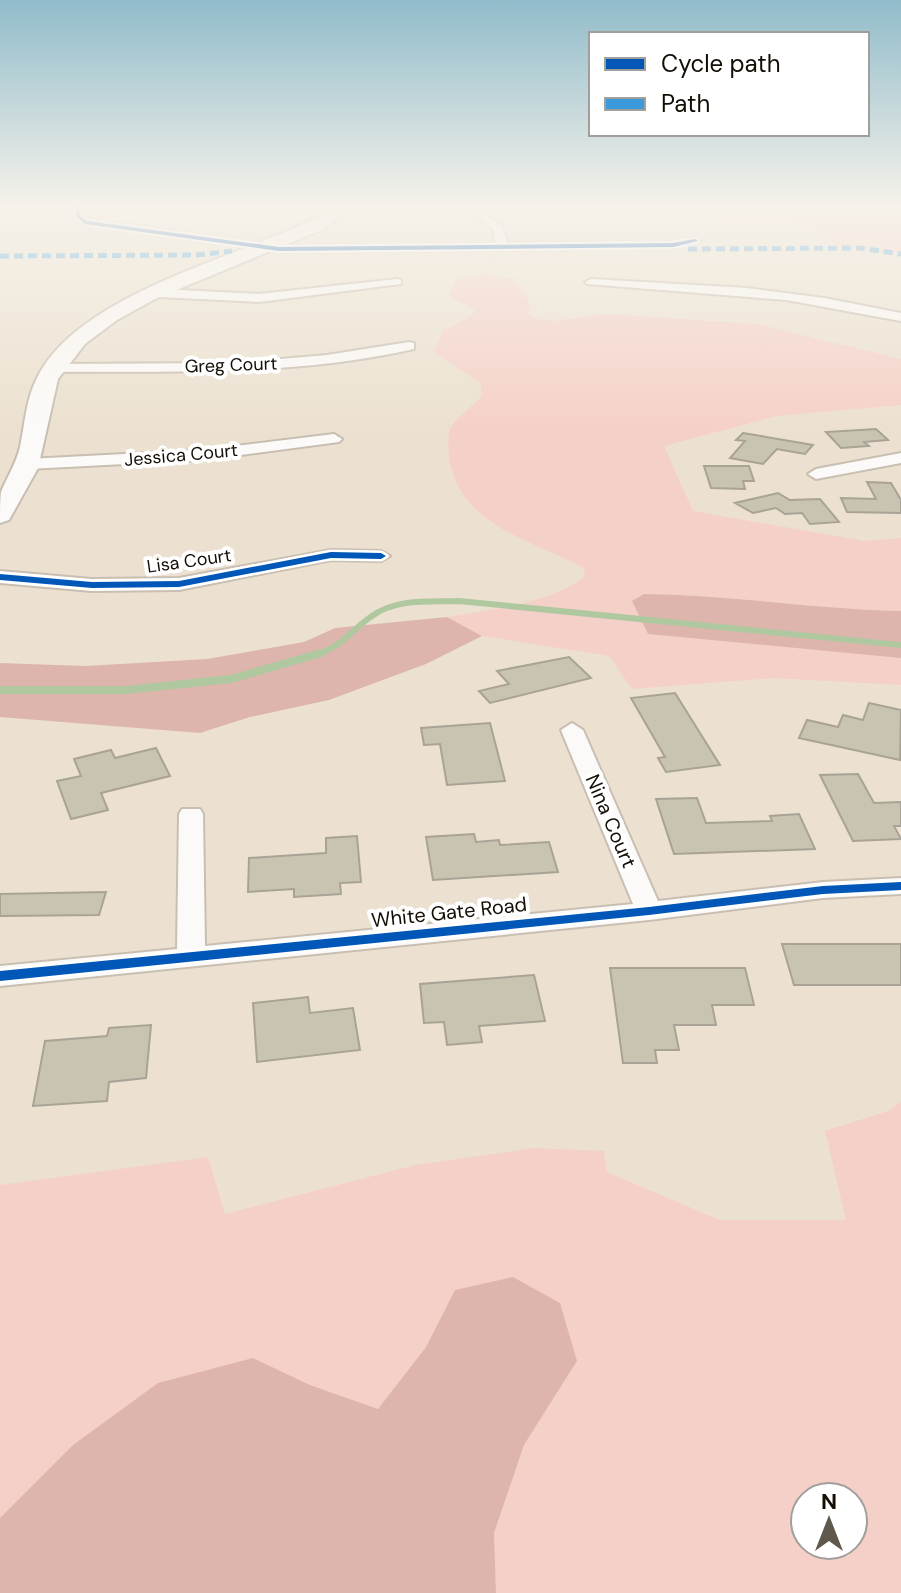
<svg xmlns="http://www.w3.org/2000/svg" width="901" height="1593" font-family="'DM Sans',sans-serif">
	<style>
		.green { fill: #f5d0c8; fill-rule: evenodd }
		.forest { fill: #deb5ad }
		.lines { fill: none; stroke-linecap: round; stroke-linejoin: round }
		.stream-far1 { stroke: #b0c8a0; stroke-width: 6 }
		.stream { stroke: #b0c8a0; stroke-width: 8 }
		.building { fill: #c9c4b1; stroke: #a8a396; stroke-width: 2 }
		.street-casing { stroke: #c8bfb2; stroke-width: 4 }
		.secondary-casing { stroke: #c8bfb2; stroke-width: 4 }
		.path { stroke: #d4d2cd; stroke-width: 2; stroke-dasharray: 1 3; stroke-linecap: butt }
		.street { fill: #fcfaf8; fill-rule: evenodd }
		.secondary { fill: #fcfaf8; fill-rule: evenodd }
		.quiet { stroke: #3b9add; stroke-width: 5; stroke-dasharray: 9 5; stroke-linecap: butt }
		.cycleway-casing { stroke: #fff; stroke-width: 5 }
		.cycleway { fill: #0057b8; fill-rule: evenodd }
		.labels { text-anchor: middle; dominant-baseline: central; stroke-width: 8; stroke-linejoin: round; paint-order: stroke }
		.far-street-label { font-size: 18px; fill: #140e04; stroke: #fff }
		.street-label { font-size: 20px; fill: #140e04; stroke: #fff }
	</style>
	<rect width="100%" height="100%" fill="#ece1d0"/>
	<g class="green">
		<polygon points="582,207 901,207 901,255 838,245 810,229 789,223 659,218"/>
		<path d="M482 275C508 276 520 280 530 305L528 313 535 319 553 321 605 314 757 324 901 359V405L776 416 664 446 693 511 864 541 901 538V611C815 609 730 595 644 594L648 634 890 656 901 658V685L774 678 632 689 609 656 482 636 447 617C492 609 544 605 583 578L585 569C536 541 463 528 450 463 448 454 447 436 451 427 455 419 475 404 482 396L480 383 432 350 438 344 442 331 466 319 476 310 449 296 456 278Z"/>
		<path d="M901 1101V1593H496L494 1533 524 1445 577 1361 455 1290 426 1347 378 1409 310 1385 253 1358 73 1445 0 1518V1185L208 1157 225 1214 415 1165 534 1148 604 1151 607 1172 720 1220H846L825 1131 891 1110ZM805 1497H853V1545H805Z"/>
	</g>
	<g class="forest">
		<path d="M644 594C730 595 815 609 901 611V658L648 634 632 601Z"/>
		<polygon points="447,617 482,636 426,664 329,700 250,717 200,733 0,717 0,663 85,666 207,659 304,642 335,628"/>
		<polygon points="513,1277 560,1303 577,1361 524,1445 494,1533 496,1593 0,1593 0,1518 73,1445 158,1383 253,1358 310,1385 378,1409 426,1347 455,1290"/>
	</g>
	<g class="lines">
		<path class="stream-far1" d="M314 655C346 645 347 633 372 616 397 598 430 602 459 601L901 645"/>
		<polyline class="stream" points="0,690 125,690 231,679 321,653"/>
	</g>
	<g class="building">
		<polygon points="876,429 888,440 864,442 869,446 841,448 826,432"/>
		<polygon points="743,433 813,445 805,454 777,449 763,464 730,458 745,441 736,440"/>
		<polygon points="704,466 749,466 754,481 743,481 745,489 711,488"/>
		<polygon points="867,482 891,483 901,500 901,513 847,512 841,498 876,499"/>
		<polygon points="778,493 790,500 820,499 839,522 810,524 802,513 785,514 776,508 753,513 735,503"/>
		<polygon points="569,657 591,678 490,703 479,691 509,684 497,671"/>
		<polygon points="675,693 720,765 666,772 658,758 665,757 631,698"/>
		<polygon points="869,703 901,710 900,760 799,738 807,720 838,727 843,715 863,720"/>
		<polygon points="490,723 505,781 447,785 440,744 424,745 421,728"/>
		<polygon points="156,748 170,776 101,793 108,810 71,819 57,781 81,776 74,759 111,750 115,758"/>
		<polygon points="858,774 874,803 901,802 901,826 894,826 901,839 853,841 820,775"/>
		<polygon points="697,798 706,823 772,821 770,816 799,814 815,849 674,854 656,799"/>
		<polygon points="474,834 476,842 499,840 500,845 549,842 558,872 433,880 426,837"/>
		<polygon points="357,836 361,882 340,883 341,894 294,897 294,889 248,892 249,858 326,853 326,838"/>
		<polygon points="106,892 99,915 0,916 0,894"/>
		<polygon points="782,944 901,944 901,985 794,985"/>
		<polygon points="610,968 745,968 754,1005 712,1005 716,1025 674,1025 679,1050 655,1050 657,1063 623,1063"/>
		<polygon points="534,975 545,1021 479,1026 482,1042 447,1045 444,1022 424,1023 420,984"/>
		<polygon points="308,997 310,1013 353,1008 360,1050 257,1062 253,1003"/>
		<polygon points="151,1025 146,1078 109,1082 107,1101 33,1106 45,1041 107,1036 109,1028"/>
	</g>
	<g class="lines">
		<defs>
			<g id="street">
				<polygon points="73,207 83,207 83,215 88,219 279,246 496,244 493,229 468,210 473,207 502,226 507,243 673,242 695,238 700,241 673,248 279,252 85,225 73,216"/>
				<polygon points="397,279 401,280 401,284 259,302 159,297 153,293 159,289 259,294"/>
				<polygon points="591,279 747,288 824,298 901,313 901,321 786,300 587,284 585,282"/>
				<path d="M409 342 414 343V349C295 376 172 371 52 372L45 368 52 364 232 363 327 355Z"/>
				<polygon points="334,434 342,439 339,442 202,460 28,469 20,464 28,459 202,450"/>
				<polygon points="901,453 901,463 816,479 808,474 816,469"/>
				<polygon points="331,550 381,551 390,556 381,561 331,560 179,590 92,591 0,583 0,571 92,579 179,578"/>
				<polygon points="572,723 583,730 658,901 823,882 901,878 901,894 823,898 649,920 0,986 0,966 177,949 179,814 182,809 200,809 203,814 205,946 633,904 561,730"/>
			</g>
			<path id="secondary" d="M338 207H356L321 230 155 299 117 320 85 344 58 379 38 468 9 520 0 523C0 514 0 501 1 492 7 477 16 464 20 447 25 423 26 398 38 376 84 288 254 255 338 207Z"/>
		</defs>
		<use href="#street" class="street-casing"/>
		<use href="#secondary" class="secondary-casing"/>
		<polyline class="path" points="493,263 503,279 574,282"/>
		<use href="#street" class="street"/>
		<use href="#secondary" class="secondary"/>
		<g class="quiet">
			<polyline points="688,249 860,248 901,254"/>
			<polyline points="0,256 196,255 232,251"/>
		</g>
		<defs>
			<g id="cycleway">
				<polygon points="76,207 80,207 80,216 87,221 279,247 673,243 695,239 698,241 673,247 279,251 85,224 76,216"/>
				<polygon points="331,552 381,553 386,556 381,559 331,558 179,587 92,588 0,580 0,574 92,582 179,581"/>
				<polygon points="901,882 901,890 823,894 649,915 0,981 0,971 649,907 823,886"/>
			</g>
		</defs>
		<use href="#cycleway" class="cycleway-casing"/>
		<use href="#cycleway" class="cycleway"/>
	</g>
	<linearGradient id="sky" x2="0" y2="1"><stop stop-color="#91bccb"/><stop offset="0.48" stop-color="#f6f2ea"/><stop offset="1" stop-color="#f6f2ea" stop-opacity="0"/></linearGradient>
	<rect width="901" height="430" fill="url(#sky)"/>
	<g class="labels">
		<g class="far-street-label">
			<text transform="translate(231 365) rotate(-2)">Greg Court</text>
			<text transform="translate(181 455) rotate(-5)">Jessica Court</text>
			<text transform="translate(189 561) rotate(-8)">Lisa Court</text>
		</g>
		<g class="street-label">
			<text transform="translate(611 821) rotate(67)">Nina Court</text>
			<text transform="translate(449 912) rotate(-6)">White Gate Road</text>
		</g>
	</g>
	<rect x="589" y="32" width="280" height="104" fill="#ffffff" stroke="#a19f9b" stroke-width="2"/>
	<rect x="605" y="58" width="40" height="12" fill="#0057b8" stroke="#a19f9b" stroke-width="2"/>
	<text x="661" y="72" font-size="24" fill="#140e04">Cycle path</text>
	<rect x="605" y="98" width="40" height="12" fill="#3b9add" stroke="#a19f9b" stroke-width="2"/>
	<text x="661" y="112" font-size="24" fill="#140e04">Path</text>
	<g transform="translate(829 1521)"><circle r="38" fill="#ffffff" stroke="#a19f9b" stroke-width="2"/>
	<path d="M0-6L14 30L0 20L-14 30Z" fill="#60584b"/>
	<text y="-12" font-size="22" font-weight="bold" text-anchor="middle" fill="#140e04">N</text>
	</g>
</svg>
